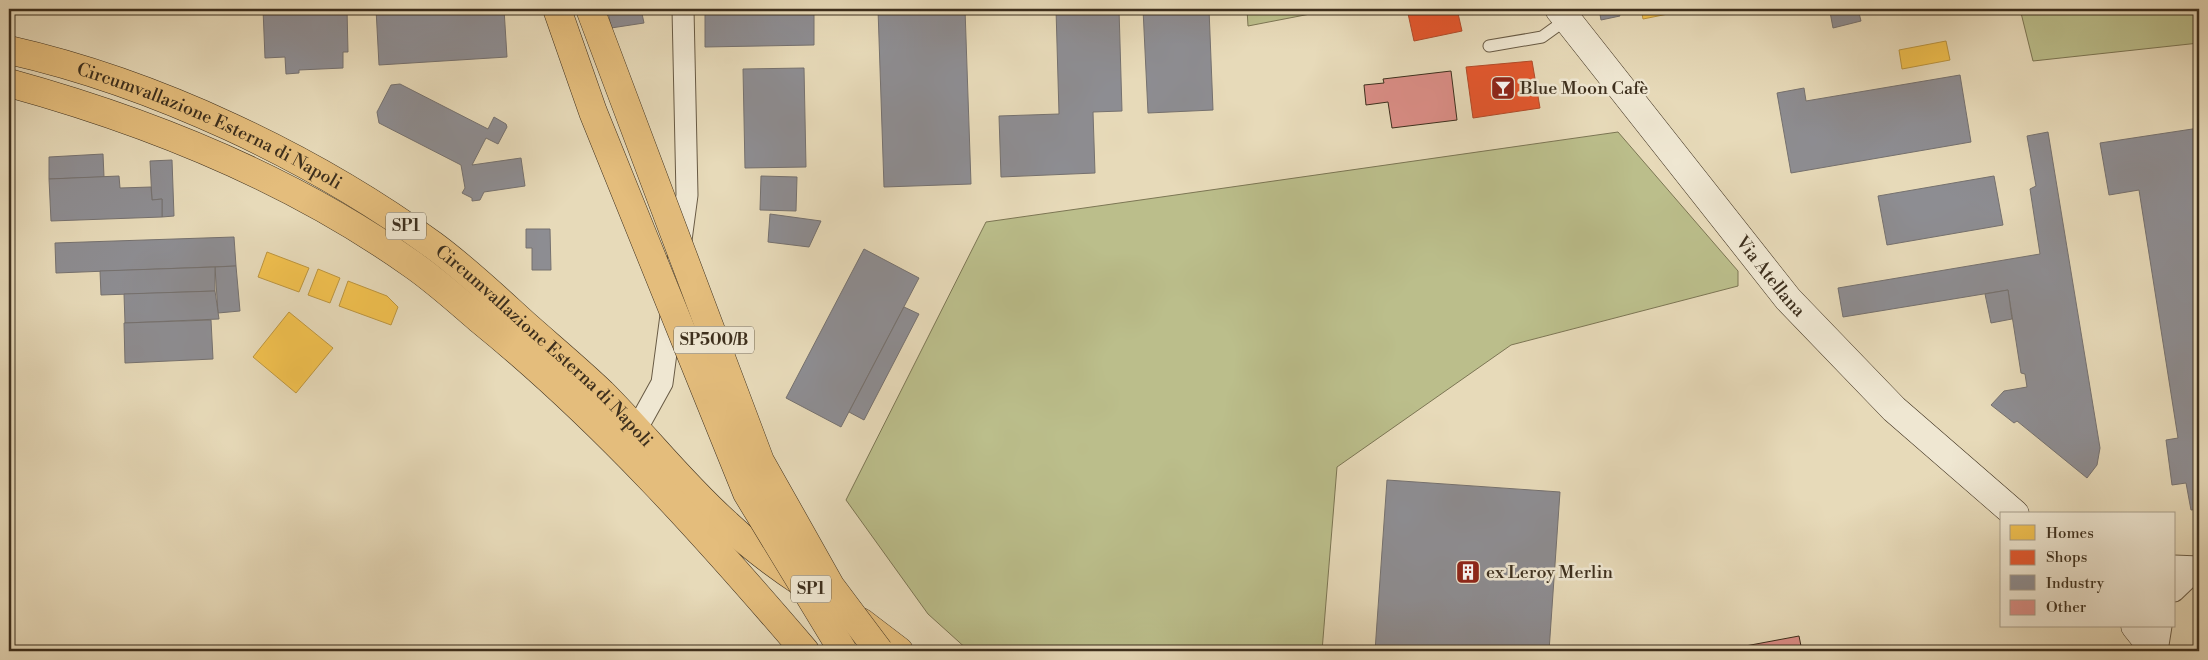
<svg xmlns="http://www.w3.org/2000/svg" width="2208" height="660" font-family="'Libre Bodoni',serif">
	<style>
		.green { fill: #bbbe8b; stroke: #7c7654 }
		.homes { fill: #f2c14e; stroke: #bc953f }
		.shops { fill: #e4572e; stroke: #b24b29 }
		.industry { fill: #8d8d92; stroke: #75716f }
		.building { fill: #db8e87; stroke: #3d2f1d }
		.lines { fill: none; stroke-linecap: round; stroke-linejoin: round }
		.service-casing { stroke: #685a44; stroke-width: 13 }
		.minor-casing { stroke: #685a44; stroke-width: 23 }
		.secondary-casing { stroke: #3d2f1d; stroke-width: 29 }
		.trunk-casing { stroke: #3d2f1d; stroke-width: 29 }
		.service { stroke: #efe7d2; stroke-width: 11 }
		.minor { stroke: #efe7d2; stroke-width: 21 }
		.secondary { stroke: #efe7d2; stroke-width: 28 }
		.trunk { stroke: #e4bd7c; stroke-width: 28 }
		.trunk-bridge-casing { stroke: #3d2f1d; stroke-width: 29; stroke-linecap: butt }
		.trunk-bridge { stroke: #e4bd7c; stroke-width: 28 }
		.labels { text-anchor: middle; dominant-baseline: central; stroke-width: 5; stroke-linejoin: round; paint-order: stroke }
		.shield { fill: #efe7d2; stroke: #726653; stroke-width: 1 }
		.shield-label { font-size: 16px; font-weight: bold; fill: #3d2f1d }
		.poi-label { font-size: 18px; fill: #3d2f1d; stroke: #efe7d2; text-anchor: start }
		.street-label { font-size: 18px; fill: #3d2f1d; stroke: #efe7d2 }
	</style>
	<rect width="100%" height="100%" fill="#e7dab9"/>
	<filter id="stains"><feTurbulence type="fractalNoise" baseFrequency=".004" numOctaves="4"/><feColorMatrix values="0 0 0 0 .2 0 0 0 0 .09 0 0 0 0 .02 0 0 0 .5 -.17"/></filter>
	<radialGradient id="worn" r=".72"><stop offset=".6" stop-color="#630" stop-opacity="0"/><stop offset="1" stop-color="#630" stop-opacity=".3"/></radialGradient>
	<g class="green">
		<polygon points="1247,9 1336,9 1248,26"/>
		<polygon points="2020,9 2199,9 2199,43 2033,61"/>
		<polygon points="1618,132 1738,271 1738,286 1511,345 1337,467 1322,651 969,651 928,614 846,500 986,222"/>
	</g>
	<g class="homes">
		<polygon points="1641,9 1688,9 1688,10 1643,19"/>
		<polygon points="1946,41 1950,60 1902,69 1899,50"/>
		<polygon points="267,252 309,268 299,292 258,277"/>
		<polygon points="318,269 340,278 330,303 308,295"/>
		<polygon points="348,281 387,296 398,307 391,325 339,306"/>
		<polygon points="289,312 333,348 296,393 253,357"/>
	</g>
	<g class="shops">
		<polygon points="1407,9 1457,9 1462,31 1414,41"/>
		<polygon points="1532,61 1540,108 1473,118 1466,67"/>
	</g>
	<g class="industry">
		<polygon points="263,9 347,9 348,52 343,52 343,68 299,70 299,73 286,74 285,57 265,58"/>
		<polygon points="376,9 504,9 507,57 379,65"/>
		<polygon points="604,9 641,9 644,23 611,28 609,16 606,15"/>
		<polygon points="705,9 814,9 814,45 705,47"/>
		<polygon points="878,9 965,9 971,184 884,187"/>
		<polygon points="1056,9 1119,9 1122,111 1093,112 1095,173 1001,177 999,116 1059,114"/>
		<polygon points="1143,9 1209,9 1213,110 1148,113"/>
		<polygon points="1599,9 1628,9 1618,11 1620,16 1601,20"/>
		<polygon points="1845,9 1858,9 1861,21 1833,28 1830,12"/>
		<polygon points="804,68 806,167 745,168 743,69"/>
		<polygon points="1960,75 1971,142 1791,173 1777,93 1804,88 1806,101"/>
		<polygon points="400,84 488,129 494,117 506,124 507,127 498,144 486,138 472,165 521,158 525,186 484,192 480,200 472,201 472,198 462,193 465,188 461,165 379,123 377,112 391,85"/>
		<polygon points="2199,128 2199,509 2191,510 2186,483 2172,485 2166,440 2178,438 2139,190 2109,195 2100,143"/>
		<polygon points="2048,132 2100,448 2097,465 2087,478 2017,421 2014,423 1991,405 2004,391 2027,387 2025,374 2021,373 2008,290 1843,317 1838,288 2040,254 2030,189 2036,186 2027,136"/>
		<polygon points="103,154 104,177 49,179 49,157"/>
		<polygon points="172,160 174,216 162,217 162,199 152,200 150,161"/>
		<polygon points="119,176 120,188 151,187 152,200 162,199 162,217 51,221 49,179"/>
		<polygon points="761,176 797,177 796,211 760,210"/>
		<polygon points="1994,176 2003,225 1887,245 1878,196"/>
		<polygon points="770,214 821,221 809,247 768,242"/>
		<polygon points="526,229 550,229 551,270 532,270 532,248 526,248"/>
		<polygon points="234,237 236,266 56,273 55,243"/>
		<polygon points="864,249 919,278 841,427 786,398"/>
		<polygon points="236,266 240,311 218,313 215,267"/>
		<polygon points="215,267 215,291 101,295 100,271"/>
		<polygon points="2008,290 2012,319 1991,323 1985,294"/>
		<polygon points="215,291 219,319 125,323 124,294"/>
		<polygon points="904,307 919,314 864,420 849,412"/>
		<polygon points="211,320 213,359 125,363 124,323"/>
		<polygon points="1387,480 1560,492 1549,651 1375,651"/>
	</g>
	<g class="building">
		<polygon points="1451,71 1457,120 1392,128 1388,102 1366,105 1364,85 1384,83 1383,79"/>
		<polygon points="1799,636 1802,651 1741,651 1740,647"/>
	</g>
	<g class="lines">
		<defs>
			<polyline id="service" points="1489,46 1542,37 1567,19"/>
			<g id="minor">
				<polyline points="636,430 662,383 687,195 683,9"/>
				<polyline points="2174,566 2199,567"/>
				<polyline points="2174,591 2199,567"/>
				<polyline points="2157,651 2161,626"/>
			</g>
			<g id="secondary">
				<path id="s1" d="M1559 9 1788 299 1894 409 2015 514"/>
				<polyline points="2135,626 2155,651"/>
			</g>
			<g id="trunk">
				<path id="s2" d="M9 50C155 83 312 157 433 245 467 270 498 300 529 328 554 350 579 371 602 393 645 436 682 484 727 524 751 547 777 566 804 584"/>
				<path d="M9 83C151 122 292 179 413 265 436 281 458 301 479 319 600 417 704 533 805 651"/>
				<polyline points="861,622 899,651"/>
			</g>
		</defs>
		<use href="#service" class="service-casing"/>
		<use href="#minor" class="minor-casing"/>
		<use href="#secondary" class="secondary-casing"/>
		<use href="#trunk" class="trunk-casing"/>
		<use href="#service" class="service"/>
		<use href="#minor" class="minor"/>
		<use href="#secondary" class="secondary"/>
		<use href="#trunk" class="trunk"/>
		<defs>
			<g id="trunk-bridge">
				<polyline points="557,9 593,112 747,493 843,651"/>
				<polyline points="590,9 760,461 831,587 879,651"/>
			</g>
		</defs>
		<use href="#trunk-bridge" class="trunk-bridge-casing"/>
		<use href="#trunk-bridge" class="trunk-bridge"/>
	</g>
	<defs>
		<symbol id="bar-square" viewBox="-11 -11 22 22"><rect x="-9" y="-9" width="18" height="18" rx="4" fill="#8f2418" stroke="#efe7d2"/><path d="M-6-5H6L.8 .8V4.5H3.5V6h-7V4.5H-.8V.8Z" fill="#fff"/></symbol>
		<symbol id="building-square" viewBox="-11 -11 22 22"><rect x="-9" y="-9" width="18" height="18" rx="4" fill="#8f2418" stroke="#efe7d2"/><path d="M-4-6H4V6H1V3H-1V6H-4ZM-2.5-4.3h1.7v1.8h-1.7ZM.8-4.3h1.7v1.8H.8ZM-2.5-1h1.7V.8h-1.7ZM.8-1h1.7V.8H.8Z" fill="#fff"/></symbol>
	</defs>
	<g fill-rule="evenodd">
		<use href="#bar-square" x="1489" y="74" width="28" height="28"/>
		<use href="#building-square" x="1454" y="558" width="28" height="28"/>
	</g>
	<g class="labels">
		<g class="shield">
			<rect x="386" y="212.5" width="40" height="27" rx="4"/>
			<rect x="674" y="326.5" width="80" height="27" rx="4"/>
			<rect x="791" y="575.5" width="40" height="27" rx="4"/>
		</g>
		<g class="shield-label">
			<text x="406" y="226">SP1</text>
			<text x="714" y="340">SP500/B</text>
			<text x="811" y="589">SP1</text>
		</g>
		<g class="poi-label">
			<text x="1520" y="88">Blue Moon Cafè</text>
			<text x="1486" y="572">ex Leroy Merlin</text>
		</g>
		<g class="street-label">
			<text stroke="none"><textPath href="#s2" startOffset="215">Circumvallazione Esterna di Napoli</textPath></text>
			<text stroke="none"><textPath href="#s1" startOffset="341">Via Atellana</textPath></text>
			<text stroke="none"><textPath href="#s2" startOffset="620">Circumvallazione Esterna di Napoli</textPath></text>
		</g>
	</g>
	<rect width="2208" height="660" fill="none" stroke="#e7dab9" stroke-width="30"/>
	<rect x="10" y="10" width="2188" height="640" fill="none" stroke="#3d2f1d" stroke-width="2.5"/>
	<rect x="15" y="15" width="2178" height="630" fill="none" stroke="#3d2f1d"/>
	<rect x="2000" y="512" width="175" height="115" fill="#efe7d2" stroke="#a89d8a"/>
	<rect x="2010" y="525" width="25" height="15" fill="#f2c14e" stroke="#a89d8a"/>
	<text x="2046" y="538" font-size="15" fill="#3d2f1d">Homes</text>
	<rect x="2010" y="550" width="25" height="15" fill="#e4572e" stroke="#a89d8a"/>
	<text x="2046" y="562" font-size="15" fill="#3d2f1d">Shops</text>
	<rect x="2010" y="575" width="25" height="15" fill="#8d8d92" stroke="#a89d8a"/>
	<text x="2046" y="588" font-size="15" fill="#3d2f1d">Industry</text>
	<rect x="2010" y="600" width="25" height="15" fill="#db8e87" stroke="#a89d8a"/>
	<text x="2046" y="612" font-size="15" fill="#3d2f1d">Other</text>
	<rect width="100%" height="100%" filter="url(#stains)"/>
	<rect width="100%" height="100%" fill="url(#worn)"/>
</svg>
